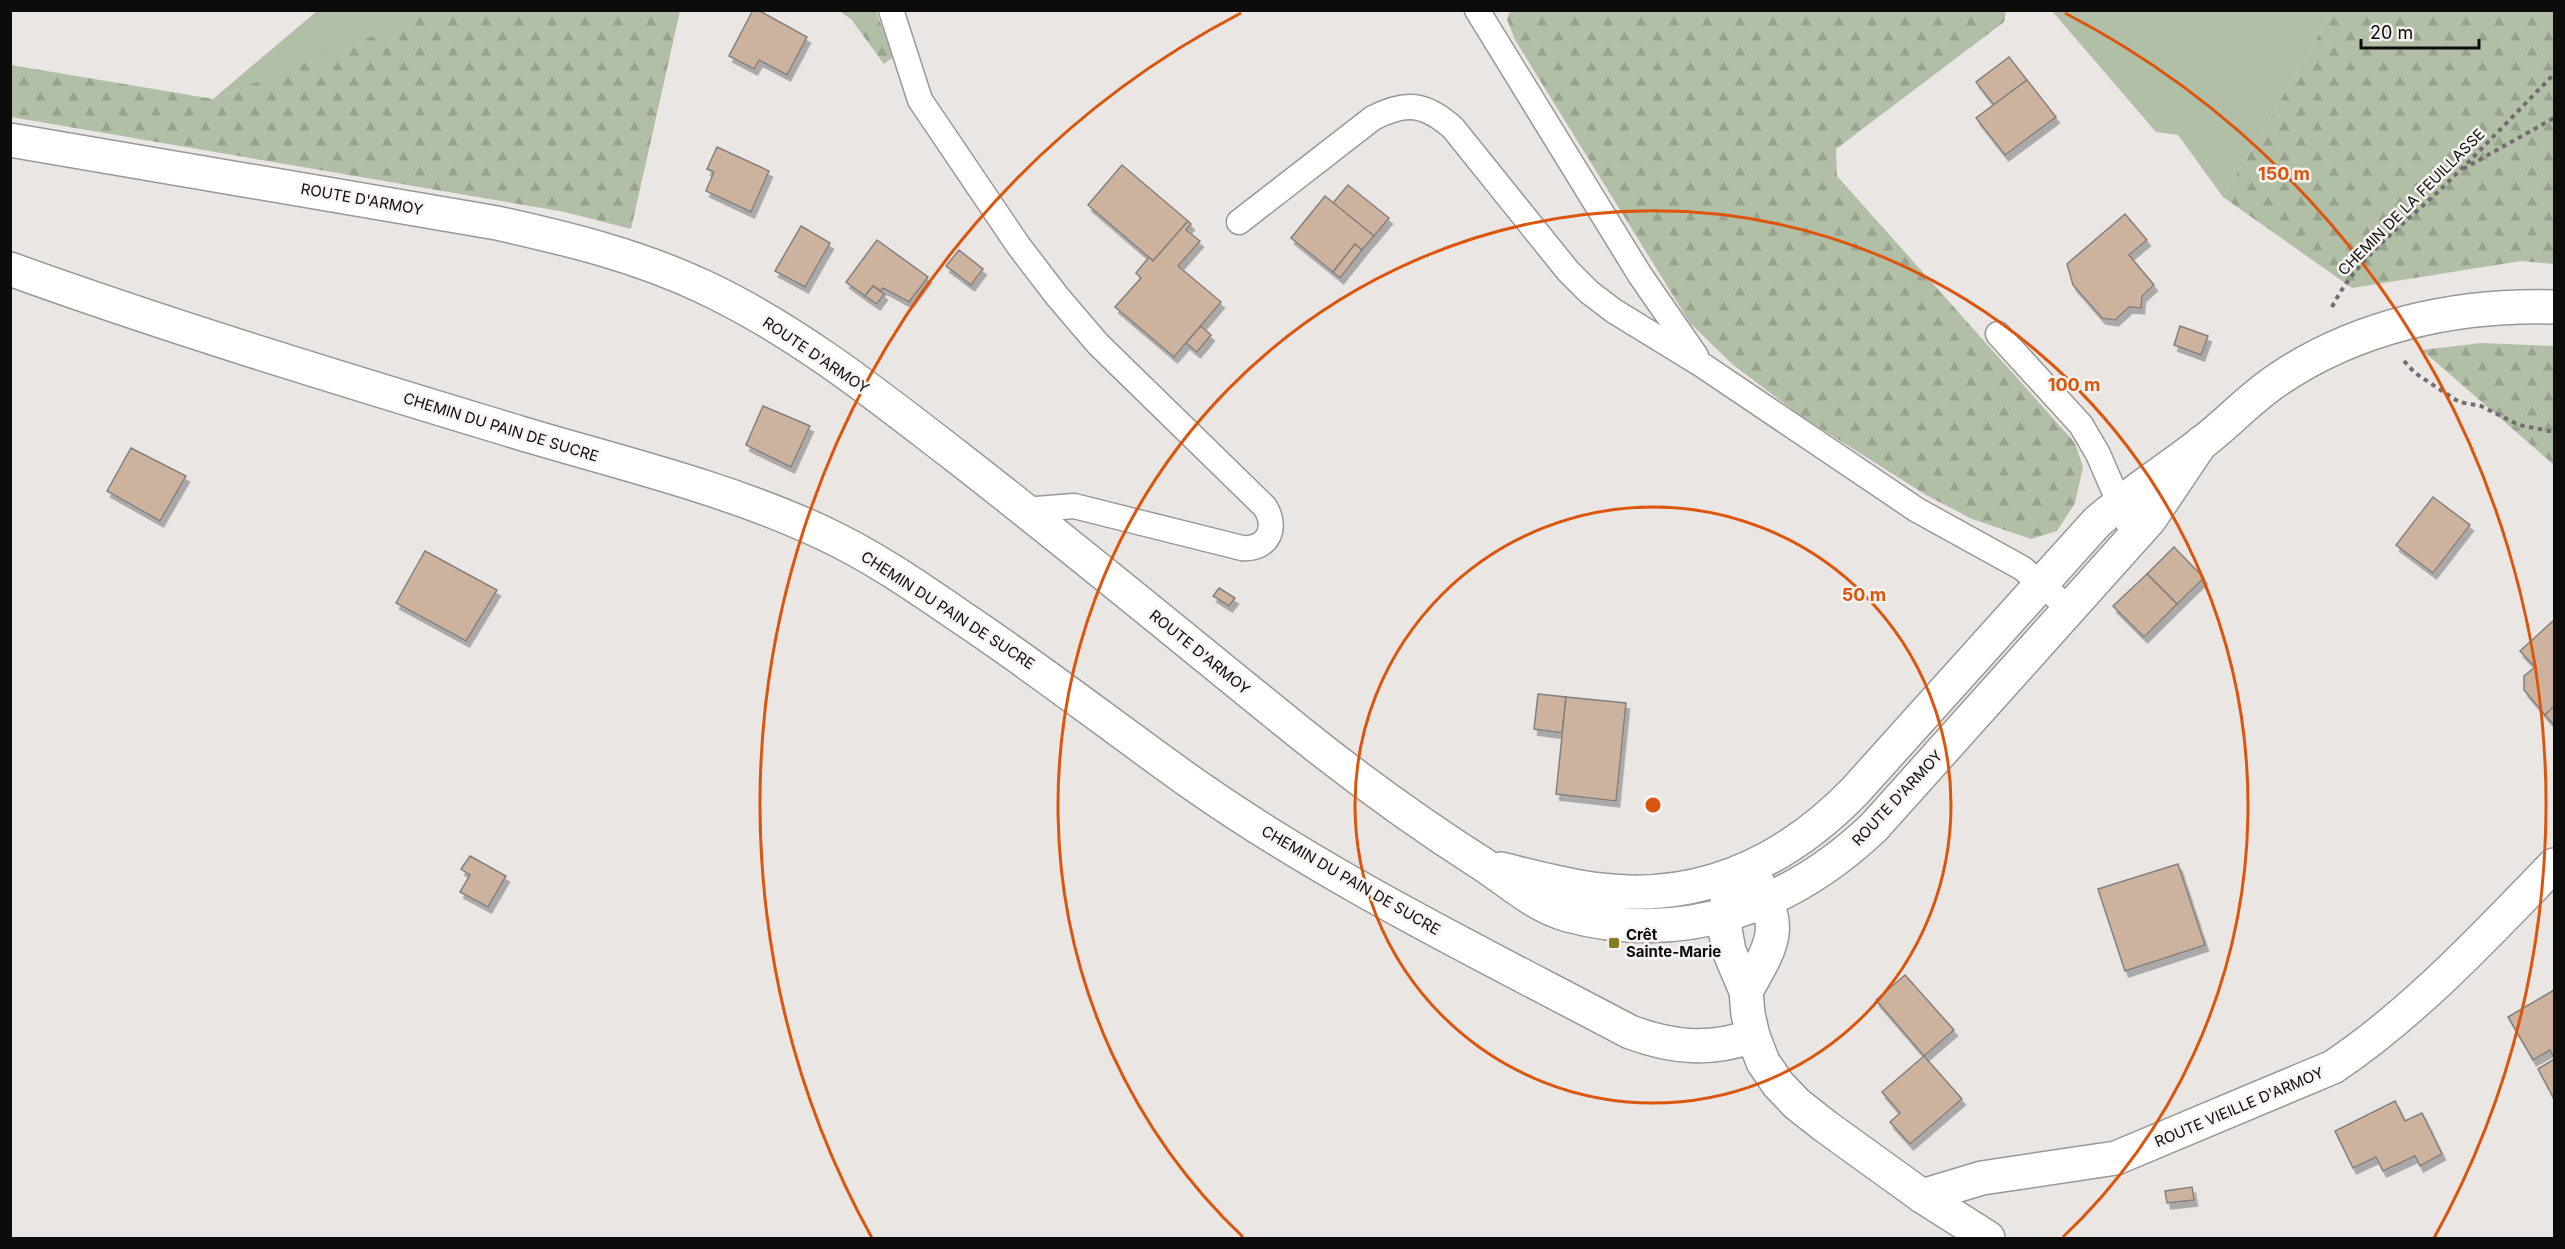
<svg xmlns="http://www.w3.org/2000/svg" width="2565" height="1249" font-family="Inter,sans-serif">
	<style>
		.grass { fill: #b2bfa7 }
		.forest { fill: url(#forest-firs) }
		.building { fill: #cdb29e; stroke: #83807e; stroke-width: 1.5; filter: url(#shadow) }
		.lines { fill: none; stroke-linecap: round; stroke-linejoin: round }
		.service-casing { stroke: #9a9896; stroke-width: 27 }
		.minor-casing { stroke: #9a9896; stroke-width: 36 }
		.secondary-casing { stroke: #9a9896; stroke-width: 36 }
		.path { stroke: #706f6d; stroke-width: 4; stroke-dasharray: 4.5 4.5; stroke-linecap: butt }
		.service { stroke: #fff; stroke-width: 24 }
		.minor { stroke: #fff; stroke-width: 33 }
		.secondary { stroke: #fff; stroke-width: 33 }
		.ring { fill: none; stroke: #dd550c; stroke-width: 3 }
		.poi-dot { fill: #857b21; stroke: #f6f3f1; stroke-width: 2 }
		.labels { text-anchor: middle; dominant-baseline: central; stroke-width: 5; stroke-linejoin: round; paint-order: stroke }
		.street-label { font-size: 15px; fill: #0c0c0b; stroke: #f6f3f1 }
		.poi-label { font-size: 15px; font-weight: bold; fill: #0c0c0b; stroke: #f6f3f1; text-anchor: start }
		.centre { fill: #dd550c; stroke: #f6f3f1; stroke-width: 3 }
		.ring-label { font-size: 18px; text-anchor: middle; font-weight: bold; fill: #dd550c; stroke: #f6f3f1; stroke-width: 5; stroke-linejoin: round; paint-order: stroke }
	</style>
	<defs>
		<pattern id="forest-firs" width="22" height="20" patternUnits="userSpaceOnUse" patternTransform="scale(1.5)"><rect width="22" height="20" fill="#b2bfa7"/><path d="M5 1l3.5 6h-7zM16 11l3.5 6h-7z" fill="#98a38e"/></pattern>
		<filter id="shadow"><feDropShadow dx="3.5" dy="6" stdDeviation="0" flood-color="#0004"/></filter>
	</defs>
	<rect width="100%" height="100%" fill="#e9e6e4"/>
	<g class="grass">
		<polygon points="317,11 438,11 213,99"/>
		<polygon points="2052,11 2333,11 2223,197 2178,135 2156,132"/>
	</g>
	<g class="forest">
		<polygon points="438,10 680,11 631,229 565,212 11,117 11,65 213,99"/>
		<polygon points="839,11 876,11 893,57 884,64 851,19"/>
		<polygon points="1510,11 2006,11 2004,22 1836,149 1837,176 2075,443 2083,467 2075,503 2057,531 2031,539 1972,519 1926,495 1801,416 1732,364 1690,323 1515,40 1507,19"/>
		<polygon points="2333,11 2554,11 2554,264 2521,261 2352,288 2223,197"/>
		<polygon points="2481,343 2554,346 2554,465 2422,350"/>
	</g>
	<g class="building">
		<polygon points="753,10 758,10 807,37 787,75 759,60 754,69 729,56"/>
		<polygon points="2009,57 2027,80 1994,105 1976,82"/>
		<polygon points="2027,80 2056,117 2005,155 1976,118"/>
		<polygon points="717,147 769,171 751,212 706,191 714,172 707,169"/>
		<polygon points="1122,165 1188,221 1153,261 1088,205"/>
		<polygon points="1348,185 1389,218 1374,236 1333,203"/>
		<polygon points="1325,196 1374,236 1362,250 1355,244 1333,272 1291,238"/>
		<polygon points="2125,214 2147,240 2129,255 2154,285 2142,296 2141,308 2129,307 2115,320 2102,318 2073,285 2067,264"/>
		<polygon points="1188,221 1191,224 1186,230 1200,241 1178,266 1221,302 1174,357 1115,307 1141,278 1136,273 1149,257 1153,261"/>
		<polygon points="801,226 830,243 805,287 775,271"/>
		<polygon points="877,240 928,277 909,302 883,288 881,291 873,286 865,296 846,282"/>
		<polygon points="1355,244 1362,250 1340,278 1333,272"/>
		<polygon points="959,250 983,269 971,285 946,266"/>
		<polygon points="873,286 884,294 877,304 865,296"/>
		<polygon points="1201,326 1211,335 1197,352 1186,343"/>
		<polygon points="2180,326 2208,336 2201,355 2174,345"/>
		<polygon points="763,406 810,426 791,467 746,445"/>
		<polygon points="131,448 186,476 160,521 107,491"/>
		<polygon points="2433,497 2470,525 2433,573 2396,545"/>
		<polygon points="2174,547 2204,578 2177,604 2147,574"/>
		<polygon points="425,551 497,590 466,641 396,603"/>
		<polygon points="2147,574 2177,604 2144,637 2113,606"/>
		<polygon points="1219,588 1235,598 1229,606 1213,596"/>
		<polygon points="2554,620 2554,708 2545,715 2524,690 2524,676 2535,667 2520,651"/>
		<polygon points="1538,694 1566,697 1562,733 1534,729"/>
		<polygon points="1566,697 1626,703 1616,801 1556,794"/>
		<polygon points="2553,707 2554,708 2554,725 2545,715"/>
		<polygon points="470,856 506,876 488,907 460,892 470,875 461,869"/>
		<polygon points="2178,864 2205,945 2125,971 2098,889"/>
		<polygon points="1905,975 1954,1030 1924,1056 1876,1000"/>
		<polygon points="2554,990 2554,1058 2550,1050 2533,1060 2508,1017"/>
		<polygon points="1924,1056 1962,1099 1910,1144 1890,1122 1900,1113 1882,1092"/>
		<polygon points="2554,1059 2554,1099 2538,1069"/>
		<polygon points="2395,1101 2405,1121 2422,1113 2442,1154 2420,1166 2415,1156 2383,1171 2376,1157 2353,1168 2335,1131"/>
		<polygon points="2192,1187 2194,1200 2167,1203 2165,1191"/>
	</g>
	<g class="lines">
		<defs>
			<g id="service">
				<path d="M891 10 920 100 1018 245 1057 296 1098 344 1265 507C1278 528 1268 550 1242 548L1074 506 1024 510"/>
				<polyline points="1477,10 1640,275 1696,356"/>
				<path d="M1239 222 1373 118C1406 101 1425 103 1453 128L1568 271 1589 292 1614 311 1702 365 1917 510 2022 568 2070 609"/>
				<polyline points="1998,334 2081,425 2098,454 2134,537"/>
			</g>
			<g id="minor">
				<path d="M10 269C179 330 349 381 520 433 620 463 727 488 821 532 871 555 916 586 961 617 1039 669 1113 727 1189 781 1328 879 1481 953 1630 1032 1673 1048 1710 1051 1753 1036"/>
				<polyline points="1729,876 1725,929 1729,951 1746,991 1748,1014 1753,1036 1763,1062 1778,1084 1797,1104 1825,1126 1922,1196 1988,1238"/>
				<path d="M1746 991C1779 934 1782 927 1750 868"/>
				<path d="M1922 1196 1982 1178 2116 1158 2333 1067C2414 1013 2487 934 2554 865"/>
			</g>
			<g id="secondary">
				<path d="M10 140 497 223C569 239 639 256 706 288 797 331 877 395 956 456 1072 546 1185 640 1299 732 1360 781 1418 823 1484 865 1511 883 1536 906 1568 915 1683 946 1790 907 1874 827L2150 519 2201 443"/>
				<path d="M1501 869C1533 877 1566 886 1600 890 1701 902 1786 862 1855 791L2097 522C2129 494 2165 471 2199 445 2225 426 2246 402 2273 383 2354 326 2456 304 2554 307"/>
			</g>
		</defs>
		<use href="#service" class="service-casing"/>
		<use href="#minor" class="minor-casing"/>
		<use href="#secondary" class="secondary-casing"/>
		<g class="path">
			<polyline points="2463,169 2554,118"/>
			<path d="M2332 307C2355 260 2403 225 2441 189 2480 151 2517 112 2554 74"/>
			<polyline points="2404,361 2415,373 2459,402 2481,406 2519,425 2554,432"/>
		</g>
		<use href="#service" class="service"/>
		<use href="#minor" class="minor"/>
		<use href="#secondary" class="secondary"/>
	</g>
	<g class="ring">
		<circle cx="1653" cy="805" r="298"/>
		<path d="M1243 1237A595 595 0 1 1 2063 1237"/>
		<path d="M872 1238A893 893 0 0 1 1241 13M2065 13A893 893 0 0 1 2434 1238"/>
	</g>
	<rect class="poi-dot" x="1608" y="937" width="12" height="12" rx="3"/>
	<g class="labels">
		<g class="street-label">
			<text transform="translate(362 199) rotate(10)">ROUTE D'ARMOY</text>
			<text transform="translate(2411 202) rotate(-45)">CHEMIN DE LA FEUILLASSE</text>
			<text transform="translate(816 355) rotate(34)">ROUTE D'ARMOY</text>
			<text transform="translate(501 427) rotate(17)">CHEMIN DU PAIN DE SUCRE</text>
			<text transform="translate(948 610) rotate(33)">CHEMIN DU PAIN DE SUCRE</text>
			<text transform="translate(1200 652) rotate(39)">ROUTE D'ARMOY</text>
			<text transform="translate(1897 798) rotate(-47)">ROUTE D'ARMOY</text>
			<text transform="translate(1351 880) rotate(30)">CHEMIN DU PAIN DE SUCRE</text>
			<text transform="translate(2239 1107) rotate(-23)">ROUTE VIEILLE D'ARMOY</text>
		</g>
		<g class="poi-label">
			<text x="1626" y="934">Crêt<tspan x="1626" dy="17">Sainte-Marie</tspan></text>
		</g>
	</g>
	<circle cx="1653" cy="805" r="9" class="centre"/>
	<g class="ring-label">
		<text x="2284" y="180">150 m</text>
		<text x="2074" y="391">100 m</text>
		<text x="1864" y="601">50 m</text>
	</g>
	<rect width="2565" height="1249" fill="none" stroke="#0c0c0b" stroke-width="24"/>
	<path d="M2361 39v9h118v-9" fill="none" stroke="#0c0c0b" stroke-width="3"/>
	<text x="2370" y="39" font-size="18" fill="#0c0c0b" stroke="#f6f3f1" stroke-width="4.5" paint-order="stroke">20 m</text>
</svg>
